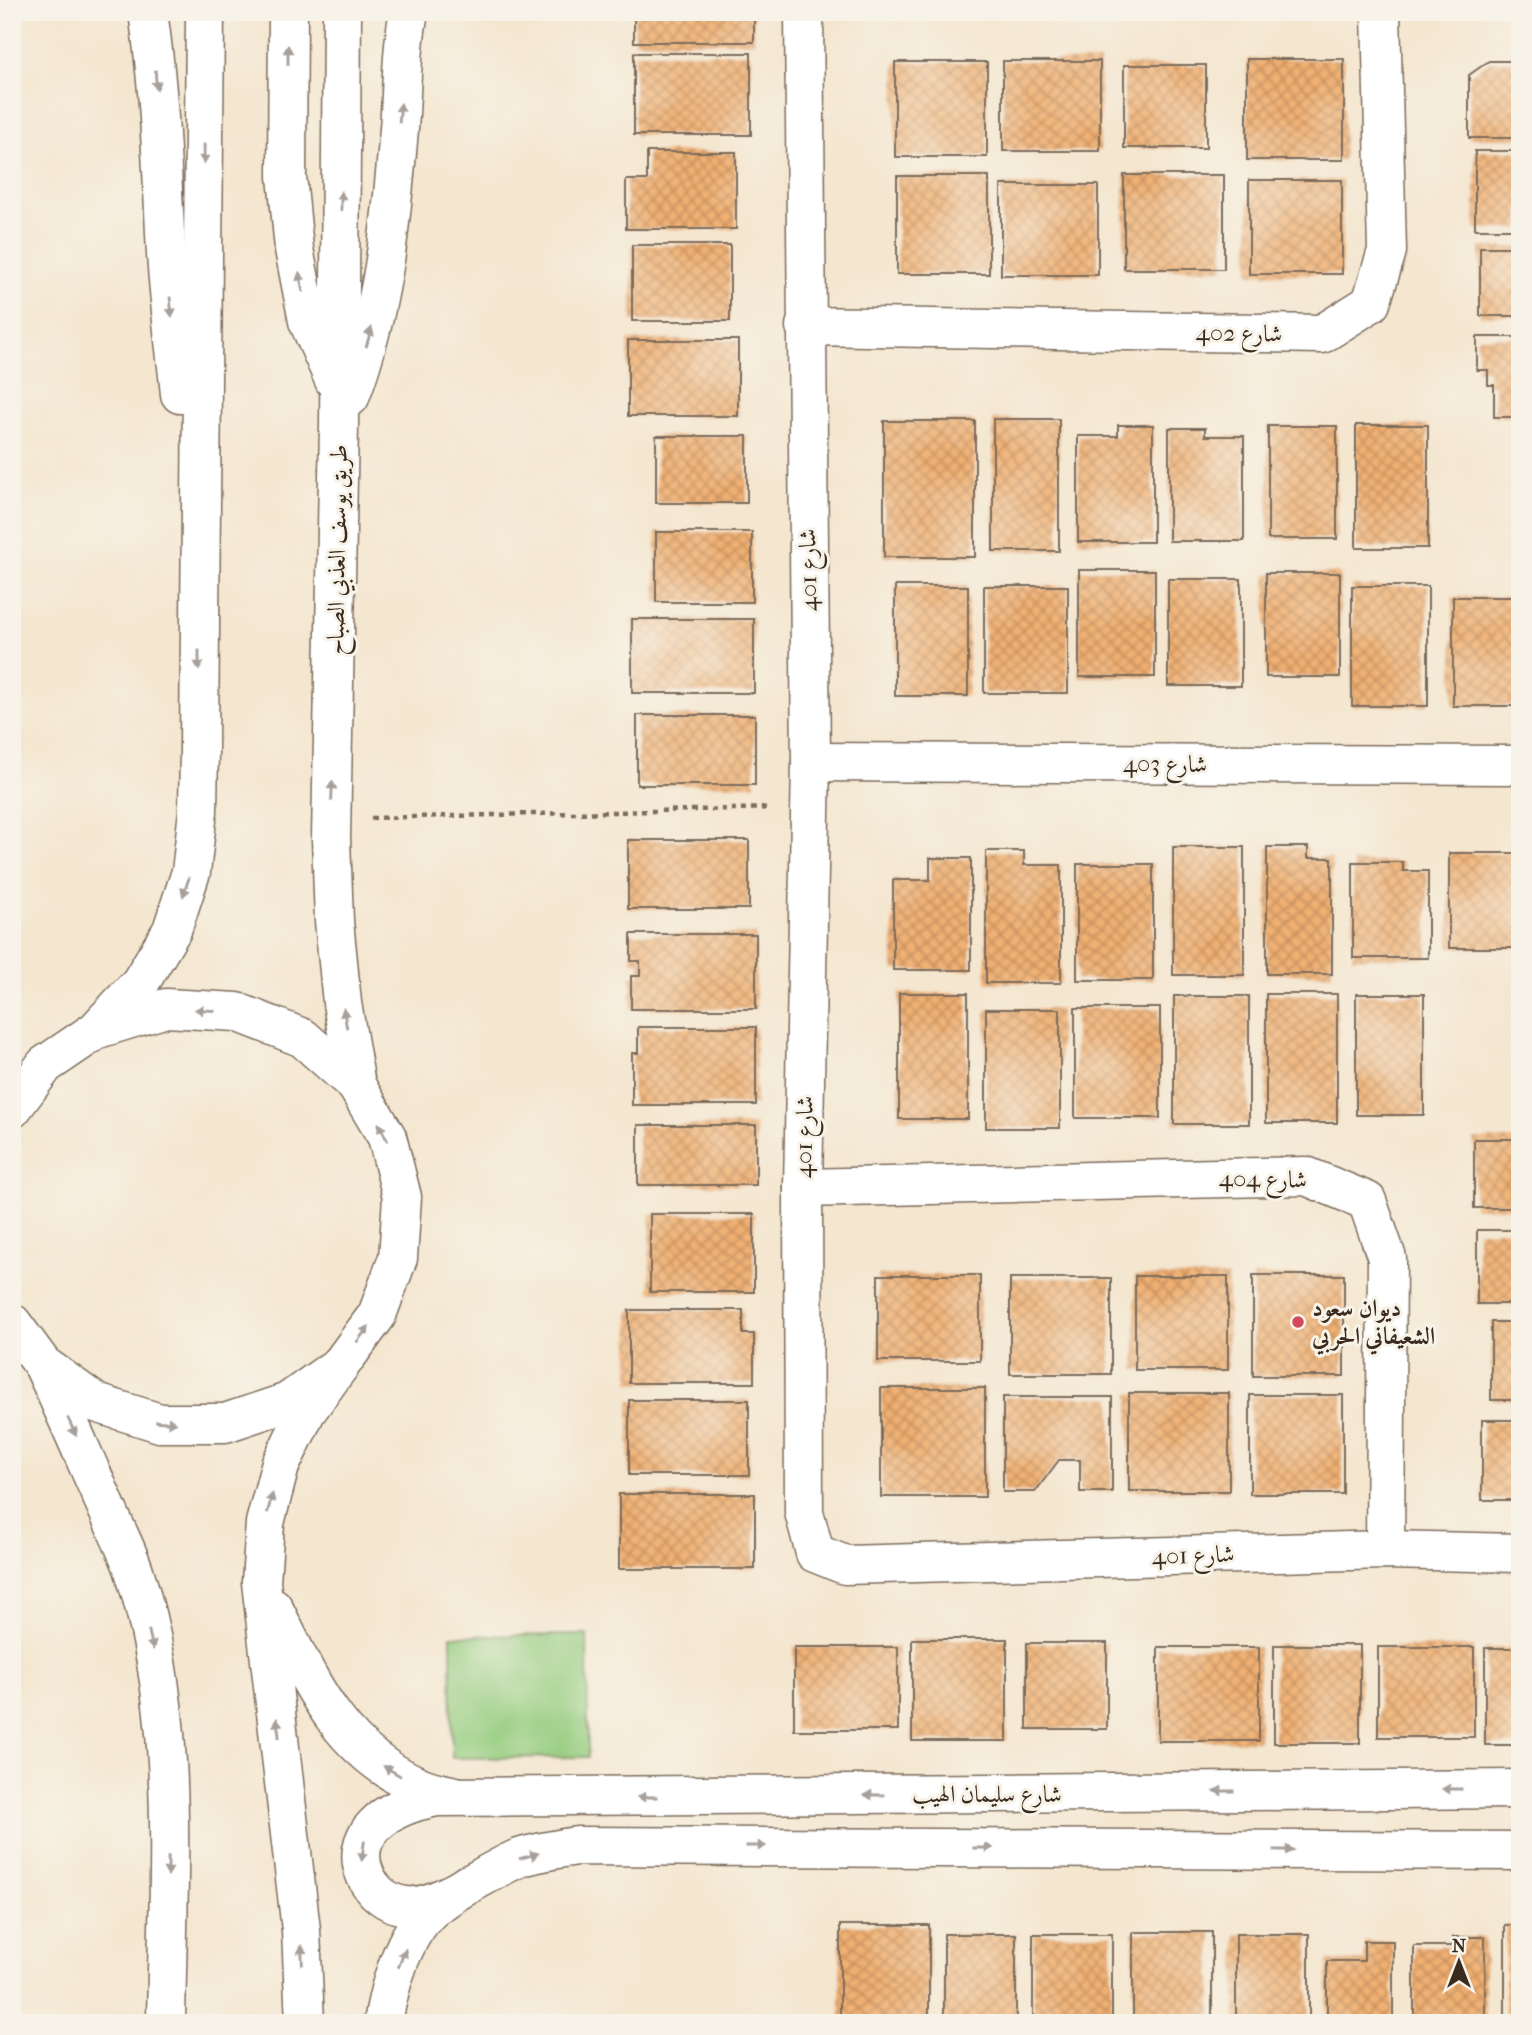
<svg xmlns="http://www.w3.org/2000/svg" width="1532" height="2035" font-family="'IM FELL French Canon',Amiri,serif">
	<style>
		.green { fill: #94cc7e; stroke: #687b4e; stroke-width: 2 }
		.building { fill: url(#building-cross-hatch) }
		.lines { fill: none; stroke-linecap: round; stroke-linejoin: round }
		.minor-casing { stroke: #7c6c5c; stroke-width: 41 }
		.tertiary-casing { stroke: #7c6c5c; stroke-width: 41 }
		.motorway-casing { stroke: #7c6c5c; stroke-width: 41 }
		.path { stroke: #7c6c5c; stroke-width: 4.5; stroke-dasharray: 5 5; stroke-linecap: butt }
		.minor { stroke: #fff; stroke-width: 38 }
		.tertiary { stroke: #fff; stroke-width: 38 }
		.motorway { stroke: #fff; stroke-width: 38 }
		.oneway { fill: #a79f9a }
		.poi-dot { fill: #d1495b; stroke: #f7f3e8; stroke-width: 2.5 }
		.labels { text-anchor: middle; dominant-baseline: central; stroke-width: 6; stroke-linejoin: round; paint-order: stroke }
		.street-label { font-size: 24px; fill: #3b2a1e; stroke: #f7f3e8 }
		.poi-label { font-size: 24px; font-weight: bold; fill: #3b2a1e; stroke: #f7f3e8; text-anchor: start }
	</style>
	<defs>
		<pattern id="building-cross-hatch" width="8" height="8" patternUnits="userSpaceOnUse" patternTransform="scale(1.75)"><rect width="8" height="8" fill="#f0b072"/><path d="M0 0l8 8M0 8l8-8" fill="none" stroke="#c48f5d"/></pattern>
	</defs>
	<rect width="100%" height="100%" fill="#f7f3e8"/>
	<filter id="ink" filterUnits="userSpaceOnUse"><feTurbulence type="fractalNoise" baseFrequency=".0143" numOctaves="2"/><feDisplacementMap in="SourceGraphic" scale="14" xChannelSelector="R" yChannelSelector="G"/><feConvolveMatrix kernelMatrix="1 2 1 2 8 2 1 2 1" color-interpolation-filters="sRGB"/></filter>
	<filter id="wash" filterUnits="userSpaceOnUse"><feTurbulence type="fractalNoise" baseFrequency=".00686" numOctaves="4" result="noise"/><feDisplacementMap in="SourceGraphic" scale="28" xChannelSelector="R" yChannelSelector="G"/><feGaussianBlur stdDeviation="1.57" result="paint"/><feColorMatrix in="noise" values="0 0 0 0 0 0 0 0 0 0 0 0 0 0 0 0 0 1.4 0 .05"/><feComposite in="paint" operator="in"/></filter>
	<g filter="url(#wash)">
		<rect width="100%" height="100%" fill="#f4e6cf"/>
		<polygon class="green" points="587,1635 588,1757 452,1758 451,1636"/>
		<g id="blocks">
			<g class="building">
				<rect x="634" y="12" width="120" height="30"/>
				<rect x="634" y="53" width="117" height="82"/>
				<rect x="1247" y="59" width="97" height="101"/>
				<rect x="1003" y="61" width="97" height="90"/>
				<polygon points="1489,61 1520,61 1520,138 1469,138 1469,75"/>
				<rect x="895" y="62" width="92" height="95"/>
				<rect x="1124" y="65" width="82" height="83"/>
				<rect x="1475" y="151" width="45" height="78"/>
				<polygon points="647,152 736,152 736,229 626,229 626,180 647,180"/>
				<rect x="1124" y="175" width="100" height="94"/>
				<rect x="897" y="176" width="92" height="98"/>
				<rect x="1249" y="180" width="93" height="94"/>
				<rect x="1001" y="185" width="97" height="90"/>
				<rect x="632" y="245" width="98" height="76"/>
				<rect x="1480" y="247" width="40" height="69"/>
				<polygon points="1477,337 1520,337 1520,417 1494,417 1494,385 1488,385 1488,370 1477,370"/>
				<rect x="628" y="340" width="110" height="76"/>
				<rect x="993" y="419" width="66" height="132"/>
				<rect x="884" y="421" width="91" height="136"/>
				<polygon points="1118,425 1153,425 1153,542 1078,542 1078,436 1118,436"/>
				<rect x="1356" y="425" width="72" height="123"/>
				<rect x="1268" y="426" width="69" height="113"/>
				<polygon points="1169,428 1205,428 1205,436 1244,436 1244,541 1169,541"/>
				<rect x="656" y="436" width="91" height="67"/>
				<rect x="656" y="532" width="96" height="70"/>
				<rect x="1079" y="570" width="76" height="107"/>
				<rect x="1266" y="573" width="74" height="104"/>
				<rect x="1168" y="579" width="73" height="107"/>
				<rect x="895" y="586" width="73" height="110"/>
				<rect x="984" y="586" width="84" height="107"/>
				<rect x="1352" y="586" width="76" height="120"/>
				<rect x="1453" y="597" width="67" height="109"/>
				<rect x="632" y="619" width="122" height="74"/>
				<rect x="637" y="715" width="118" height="70"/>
				<rect x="628" y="840" width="121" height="69"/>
				<rect x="1173" y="847" width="71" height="128"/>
				<polygon points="1267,847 1308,847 1308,858 1332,858 1332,974 1267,974"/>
				<polygon points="986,851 1024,851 1024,865 1061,865 1061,983 986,983"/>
				<rect x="1449" y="853" width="71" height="95"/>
				<polygon points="930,858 971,858 971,970 893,970 893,880 930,880"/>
				<polygon points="1353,862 1403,862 1403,871 1428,871 1428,958 1353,958"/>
				<rect x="1077" y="864" width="76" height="116"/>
				<polygon points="631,934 756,934 756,1009 631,1009 631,976 640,976 640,961 631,961"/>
				<rect x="899" y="993" width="69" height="126"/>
				<rect x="1266" y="994" width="71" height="129"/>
				<rect x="1356" y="994" width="68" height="121"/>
				<rect x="1174" y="996" width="75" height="128"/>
				<rect x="1075" y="1008" width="85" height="110"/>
				<rect x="986" y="1009" width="74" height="119"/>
				<polygon points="638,1027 756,1027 756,1105 632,1105 632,1053 638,1053"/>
				<rect x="638" y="1125" width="118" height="60"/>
				<rect x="1474" y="1139" width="46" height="69"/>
				<rect x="650" y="1214" width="104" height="78"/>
				<rect x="1477" y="1230" width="43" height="74"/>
				<rect x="878" y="1275" width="102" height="86"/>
				<rect x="1253" y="1275" width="91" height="101"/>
				<rect x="1135" y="1276" width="93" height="94"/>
				<rect x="1010" y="1278" width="101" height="96"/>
				<polygon points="629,1310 743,1310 743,1334 754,1334 754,1383 629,1383"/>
				<rect x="1491" y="1322" width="29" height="78"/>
				<rect x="881" y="1388" width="104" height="109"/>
				<rect x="1129" y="1393" width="100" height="98"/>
				<rect x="1250" y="1395" width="93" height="99"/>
				<polygon points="1003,1397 1112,1397 1112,1492 1080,1492 1080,1460 1059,1460 1035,1492 1003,1492"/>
				<rect x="629" y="1400" width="120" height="75"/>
				<rect x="1482" y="1420" width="38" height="80"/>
				<rect x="619" y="1494" width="136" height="75"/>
				<rect x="912" y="1639" width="95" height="102"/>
				<rect x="1027" y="1643" width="80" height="86"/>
				<rect x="1274" y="1645" width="86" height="98"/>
				<rect x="794" y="1647" width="104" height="83"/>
				<rect x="1158" y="1647" width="101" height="94"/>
				<rect x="1378" y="1647" width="96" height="90"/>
				<rect x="1485" y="1648" width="35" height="97"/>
				<rect x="840" y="1925" width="89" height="98"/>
				<rect x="1505" y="1925" width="15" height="98"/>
				<rect x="1133" y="1932" width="79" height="91"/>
				<rect x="944" y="1934" width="72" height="89"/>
				<rect x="1033" y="1934" width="79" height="89"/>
				<rect x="1236" y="1934" width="73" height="89"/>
				<polygon points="1453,1937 1485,1937 1485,2023 1414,2023 1414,1946 1453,1946"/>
				<polygon points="1364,1941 1393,1941 1393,2023 1327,2023 1327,1961 1364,1961"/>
			</g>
		</g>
	</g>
	<g filter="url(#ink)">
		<use href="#blocks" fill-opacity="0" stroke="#7c6c5c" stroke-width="2"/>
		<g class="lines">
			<defs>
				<g id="minor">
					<polyline points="804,12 811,762 803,1188 804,1512 815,1553 845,1565 1385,1550 1520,1553"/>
					<polyline points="805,326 1322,334 1371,303 1387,251 1381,12"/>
					<polyline points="811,762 1520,765"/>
					<polyline points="803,1188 1306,1176 1367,1201 1387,1258 1385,1550"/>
				</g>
				<g id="tertiary">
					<path d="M148 12C160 93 162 173 166 254 169 301 175 347 180 394"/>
					<polyline points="288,12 287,176 294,249 308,321 334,380"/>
					<polyline points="342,12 339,425 331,838 334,921 342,1003 356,1085"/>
					<path d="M350 397C384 306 391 225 399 129 402 91 401 50 409 12"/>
					<polyline points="99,1027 140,983 172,930 191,872 198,811 199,749 205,12"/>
					<polyline points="12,1109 45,1065 98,1029 166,1008 237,1012 303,1038 356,1085 387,1137 402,1197 398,1258 377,1315 341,1364 288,1402 225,1423 160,1423 96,1403 43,1365 12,1323"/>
					<path d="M1520 1789 437 1797C414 1801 390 1809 374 1826 346 1854 368 1902 406 1906 437 1910 488 1870 519 1858 537 1852 557 1849 577 1846L1520 1851"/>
				</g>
				<g id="motorway">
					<path d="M43 1365C65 1412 85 1459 106 1506 115 1528 128 1551 135 1574 181 1719 168 1873 166 2023"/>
					<path d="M273 1607C310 1681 338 1751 419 1786 430 1791 443 1793 455 1796"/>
					<polyline points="305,2023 301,1930 261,1582 265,1523 280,1466 306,1412 341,1364"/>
					<path d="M383 2023C389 1986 403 1935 432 1909 443 1900 456 1892 468 1884"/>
				</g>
			</defs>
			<use href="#minor" class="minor-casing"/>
			<use href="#tertiary" class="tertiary-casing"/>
			<use href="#motorway" class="motorway-casing"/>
			<polyline class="path" points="371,818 771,808"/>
			<use href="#minor" class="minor"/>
			<use href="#tertiary" class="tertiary"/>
			<use href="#motorway" class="motorway"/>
		</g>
		<defs><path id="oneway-solid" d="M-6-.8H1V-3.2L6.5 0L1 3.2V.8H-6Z" transform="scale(1.75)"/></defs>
		<g class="oneway">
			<use href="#oneway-solid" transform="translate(288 55) rotate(-90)"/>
			<use href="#oneway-solid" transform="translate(156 80) rotate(85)"/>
			<use href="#oneway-solid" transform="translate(400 113) rotate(-85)"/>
			<use href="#oneway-solid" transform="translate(204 154) rotate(91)"/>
			<use href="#oneway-solid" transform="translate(341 201) rotate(-90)"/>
			<use href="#oneway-solid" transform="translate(301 282) rotate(-101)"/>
			<use href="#oneway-solid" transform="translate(171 307) rotate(84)"/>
			<use href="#oneway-solid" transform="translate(369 337) rotate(-74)"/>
			<use href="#oneway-solid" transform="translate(199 660) rotate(90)"/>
			<use href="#oneway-solid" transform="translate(332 791) rotate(-88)"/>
			<use href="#oneway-solid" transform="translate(186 887) rotate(108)"/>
			<use href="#oneway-solid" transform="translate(205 1010) rotate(-177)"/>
			<use href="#oneway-solid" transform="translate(345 1018) rotate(-100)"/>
			<use href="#oneway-solid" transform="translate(383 1132) rotate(-117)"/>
			<use href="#oneway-solid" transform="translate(363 1334) rotate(-53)"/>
			<use href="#oneway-solid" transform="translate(166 1422) rotate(4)"/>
			<use href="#oneway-solid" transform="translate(72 1427) rotate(65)"/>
			<use href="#oneway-solid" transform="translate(270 1503) rotate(-75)"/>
			<use href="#oneway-solid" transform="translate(151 1640) rotate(77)"/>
			<use href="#oneway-solid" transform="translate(278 1728) rotate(-97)"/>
			<use href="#oneway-solid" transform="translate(392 1771) rotate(-149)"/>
			<use href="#oneway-solid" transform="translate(1452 1789) rotate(180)"/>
			<use href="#oneway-solid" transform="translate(1224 1791) rotate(180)"/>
			<use href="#oneway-solid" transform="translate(874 1795) rotate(180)"/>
			<use href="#oneway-solid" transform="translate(647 1797) rotate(180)"/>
			<use href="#oneway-solid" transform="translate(756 1846)"/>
			<use href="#oneway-solid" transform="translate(983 1848)"/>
			<use href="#oneway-solid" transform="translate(1284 1850)"/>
			<use href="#oneway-solid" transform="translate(363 1851) rotate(98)"/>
			<use href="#oneway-solid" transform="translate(529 1856) rotate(-16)"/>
			<use href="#oneway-solid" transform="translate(168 1866) rotate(91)"/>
			<use href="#oneway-solid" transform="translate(302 1955) rotate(-92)"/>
			<use href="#oneway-solid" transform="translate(402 1958) rotate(-69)"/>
		</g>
	</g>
	<circle class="poi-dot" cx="1298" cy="1322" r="7"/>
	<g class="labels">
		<g class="street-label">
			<text transform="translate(1239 333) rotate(1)">شارع 402</text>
			<text transform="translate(337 550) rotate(-89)">طريق يوسف العذبي الصباح</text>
			<text transform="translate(808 570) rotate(-91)">شارع 401</text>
			<text x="1165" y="764">شارع 403</text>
			<text transform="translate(804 1137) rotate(-89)">شارع 401</text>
			<text transform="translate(1263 1179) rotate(1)">شارع 404</text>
			<text transform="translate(1193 1555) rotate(-2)">شارع 401</text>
			<text x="987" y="1794">شارع سليمان الهيب</text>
		</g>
		<g class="poi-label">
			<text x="1312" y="1308">ديوان سعود<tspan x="1312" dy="28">الشعيفاني الحربي</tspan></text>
		</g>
	</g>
	<rect width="1532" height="2035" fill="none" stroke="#f7f3e8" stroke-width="42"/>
	<g transform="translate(1459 1962)" stroke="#f7f3e8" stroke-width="5" paint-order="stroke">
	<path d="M0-5L12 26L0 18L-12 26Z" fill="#3b2a1e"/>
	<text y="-10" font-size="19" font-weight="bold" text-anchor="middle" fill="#3b2a1e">N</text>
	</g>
</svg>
